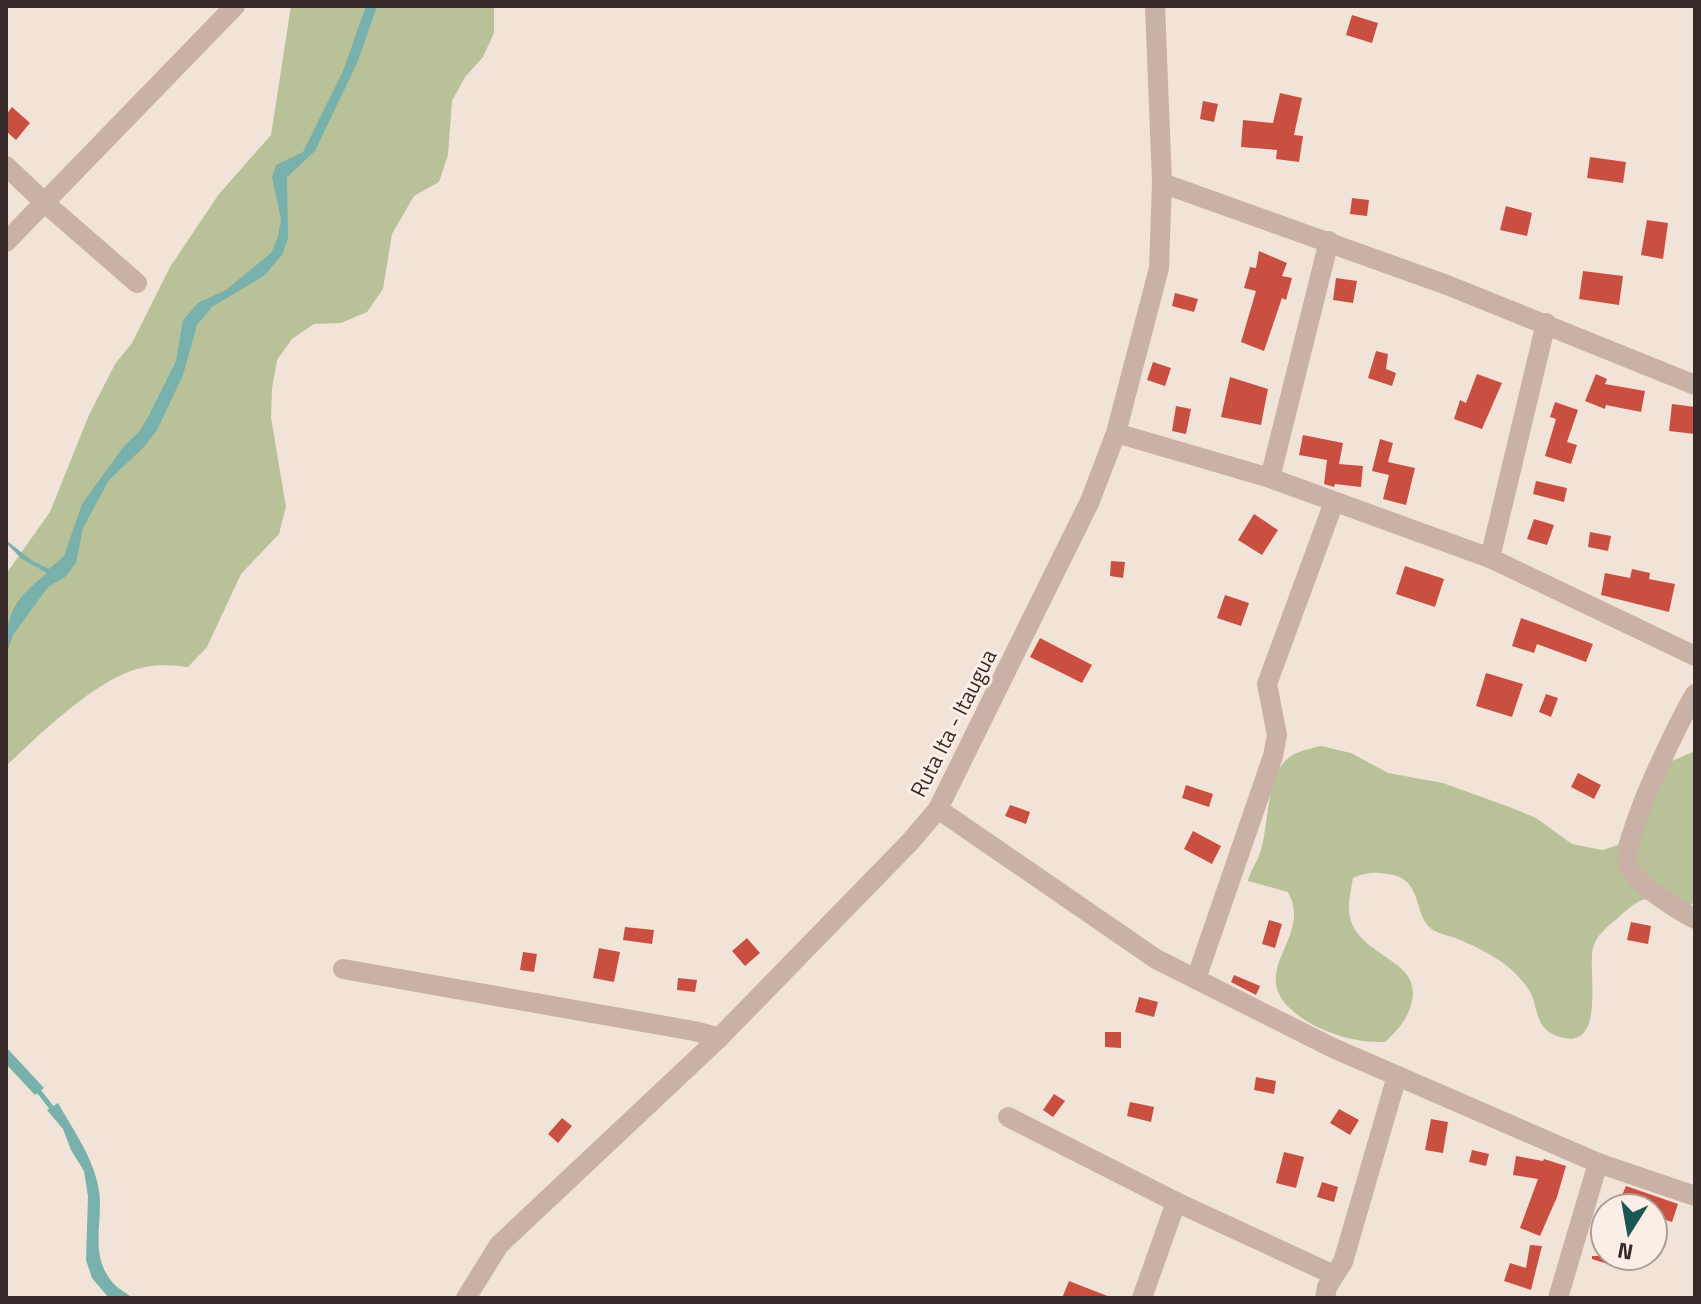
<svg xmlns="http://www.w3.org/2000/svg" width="1701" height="1304" font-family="'Titillium Web',sans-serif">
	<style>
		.green { fill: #b9c199 }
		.water { fill: #78b0ab }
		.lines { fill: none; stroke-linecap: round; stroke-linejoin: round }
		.stream { stroke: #78b0ab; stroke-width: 5 }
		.building { fill: #c94f40 }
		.minor { stroke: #cab1a5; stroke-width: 20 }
		.labels { text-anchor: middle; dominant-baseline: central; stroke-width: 6; stroke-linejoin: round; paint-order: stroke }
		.street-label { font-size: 22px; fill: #362927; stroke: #faeee6 }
	</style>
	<rect width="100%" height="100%" fill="#f2e3d9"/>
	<g class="green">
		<path d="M291 6H494V33L483 57 465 77 452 101 448 155 439 182 414 196 392 234 383 289 367 312 341 323 314 324 292 339 277 360 272 389 271 417 286 507 279 534 241 574 207 647 188 667C170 665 155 664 137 669 94 681 39 735 6 766V574L50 512 89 415 115 364 132 343 170 267 219 194 271 135Z"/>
		<path d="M1321 746 1351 753 1388 773 1443 783 1512 808 1536 818 1572 844 1602 850 1618 845 1622 832 1648 801 1672 761 1695 751V900L1691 905 1678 909C1647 896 1646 893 1620 916 1609 926 1597 933 1593 948 1587 970 1608 1055 1557 1036 1532 1027 1540 1004 1527 987 1510 963 1484 950 1458 939 1451 936 1442 935 1435 931 1411 918 1426 879 1388 874 1374 872 1367 872 1353 878 1351 892 1346 907 1351 921 1364 958 1421 960 1412 1001 1408 1019 1398 1030 1385 1042 1359 1043 1330 1035 1308 1022 1233 976 1316 942 1288 892L1248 881C1250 872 1254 867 1258 858 1270 831 1264 782 1286 760 1295 751 1309 749 1321 746Z"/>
	</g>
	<g class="water">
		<path d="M366 6H377L358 61 315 151 287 177 288 239 282 255 265 275 212 307 197 325 183 375 157 430 144 447 109 480 83 528 76 563 65 577 48 587 13 635 6 655C6 612 14 600 47 573L22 559 6 543V540L31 560 49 569 64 556 82 504 124 446 139 432 149 415 176 361 183 320 198 303 226 290 271 253 278 237 281 219 272 177 276 165 303 152 343 71Z"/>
		<polygon points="6,1047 44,1088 35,1095 6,1064"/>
		<path d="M58 1103C72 1128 90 1153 97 1181 107 1216 86 1252 113 1283 118 1289 126 1292 132 1298H109L92 1278 86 1260 88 1196 84 1171 71 1150 63 1129 47 1110Z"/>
	</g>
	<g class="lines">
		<polyline class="stream" points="37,1089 55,1112"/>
	</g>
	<g class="building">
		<polygon points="1352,15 1378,23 1372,43 1346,35"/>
		<polygon points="1280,93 1302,98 1294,135 1303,136 1299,162 1276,159 1277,150 1241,147 1243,120 1273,123"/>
		<polygon points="1203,101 1218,104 1214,122 1200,119"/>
		<polygon points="12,107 30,123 16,140 6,131 6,115"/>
		<polygon points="1590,157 1626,162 1623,183 1587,178"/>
		<polygon points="1352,198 1369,200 1367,216 1350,214"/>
		<polygon points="1506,206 1532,213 1527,236 1500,230"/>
		<polygon points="1647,220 1668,223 1663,259 1641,255"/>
		<polygon points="1259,251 1287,263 1282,276 1292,278 1286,300 1282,298 1264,351 1241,342 1256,291 1244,288 1250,267 1256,268"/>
		<polygon points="1583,271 1623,276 1619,305 1579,299"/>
		<polygon points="1336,278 1357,281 1353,303 1333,300"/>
		<polygon points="1175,293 1198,299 1194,312 1172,306"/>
		<polygon points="1376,351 1388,354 1386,369 1396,373 1392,386 1368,378"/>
		<polygon points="1153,362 1171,368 1165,386 1147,380"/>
		<polygon points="1477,374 1502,383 1482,429 1454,419 1460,400 1466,403"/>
		<polygon points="1596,374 1607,379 1605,384 1645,391 1641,412 1606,405 1605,409 1585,401"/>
		<polygon points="1230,377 1268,389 1261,425 1221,417"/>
		<polygon points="1555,402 1578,410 1567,442 1577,445 1571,464 1545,456 1556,419 1550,417"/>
		<polygon points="1672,404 1695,407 1695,434 1669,431"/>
		<polygon points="1176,406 1191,409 1186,434 1172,431"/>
		<polygon points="1303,435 1343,443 1339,464 1363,466 1361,487 1335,484 1334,487 1324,484 1327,460 1299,455"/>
		<polygon points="1380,439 1393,443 1388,462 1415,468 1406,505 1383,499 1389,475 1372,471"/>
		<polygon points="1536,481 1567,488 1564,502 1533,494"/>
		<polygon points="1254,514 1278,530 1262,555 1238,540"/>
		<polygon points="1534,519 1554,525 1547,545 1527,539"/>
		<polygon points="1590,532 1611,536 1608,551 1588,547"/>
		<polygon points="1111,561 1125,562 1123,578 1110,576"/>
		<polygon points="1405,566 1444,579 1435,607 1396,594"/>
		<polygon points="1632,569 1650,573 1649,579 1675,584 1669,612 1601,595 1605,573 1630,578"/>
		<polygon points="1225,595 1249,603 1241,626 1217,618"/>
		<polygon points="1521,618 1593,644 1586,662 1537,644 1534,653 1512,646"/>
		<polygon points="1040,638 1092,665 1082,683 1030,657"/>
		<polygon points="1486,673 1523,684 1512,717 1476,706"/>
		<polygon points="1546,694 1558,698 1551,717 1539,712"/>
		<polygon points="1578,773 1601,785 1594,799 1571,787"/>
		<polygon points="1186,785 1213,794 1209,807 1182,798"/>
		<polygon points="1010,805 1030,812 1026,824 1005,816"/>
		<polygon points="1193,831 1221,846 1212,864 1184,849"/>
		<polygon points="1269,920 1282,924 1275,948 1262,944"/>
		<polygon points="1631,922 1651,926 1648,944 1627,940"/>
		<polygon points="625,927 654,930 652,944 623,940"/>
		<polygon points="747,938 760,953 745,966 732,951"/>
		<polygon points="599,948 620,952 614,982 593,978"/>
		<polygon points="523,952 537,954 534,972 520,970"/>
		<polygon points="1234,975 1260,986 1256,995 1231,982"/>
		<polygon points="678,978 697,980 695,992 677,990"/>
		<polygon points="1139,997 1158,1002 1154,1017 1135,1012"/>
		<polygon points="1105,1032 1121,1032 1121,1048 1105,1047"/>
		<polygon points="1256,1077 1276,1081 1274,1094 1254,1090"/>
		<polygon points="1054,1094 1065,1101 1053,1117 1043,1110"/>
		<polygon points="1130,1102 1154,1107 1151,1122 1127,1116"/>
		<polygon points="1339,1109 1359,1120 1350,1135 1330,1123"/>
		<polygon points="562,1118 572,1126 558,1143 548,1134"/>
		<polygon points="1431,1119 1448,1122 1443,1153 1425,1150"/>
		<polygon points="1472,1150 1489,1154 1486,1166 1469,1162"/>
		<polygon points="1284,1152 1304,1157 1296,1188 1276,1183"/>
		<polygon points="1516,1156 1543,1161 1544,1159 1566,1166 1557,1197 1540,1236 1520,1228 1538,1179 1513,1175"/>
		<polygon points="1322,1182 1338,1187 1334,1202 1317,1197"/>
		<polygon points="1626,1186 1678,1204 1672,1222 1654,1216 1653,1208 1642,1208 1620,1200"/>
		<polygon points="1530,1245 1542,1246 1531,1290 1504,1281 1510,1263 1526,1268"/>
		<polygon points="1592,1256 1635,1256 1630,1271 1592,1259"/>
		<polygon points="1069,1281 1110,1297 1110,1298 1062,1298"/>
	</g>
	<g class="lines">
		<g class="minor">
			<polyline points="6,166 45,203 137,283"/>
			<polyline points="1162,183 1447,285 1695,385"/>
			<polyline points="6,242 235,6"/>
			<polyline points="1116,433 1270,478 1490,558 1695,656"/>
			<polyline points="1270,478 1329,241"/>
			<polyline points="1490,558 1546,323"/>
			<path d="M1695 694C1680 719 1619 842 1628 865 1634 883 1678 910 1695 919"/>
			<polyline points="938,809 1156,959 1333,1048 1598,1163"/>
			<polyline points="343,969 694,1031 713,1036 718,1039"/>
			<polyline points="1196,979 1273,756 1277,735 1267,684 1334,502"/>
			<polyline points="1008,1117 1176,1202 1334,1275"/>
			<polyline points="466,1298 499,1245 718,1039 910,842 938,809 1090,501 1116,433 1159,268 1162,183 1155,6"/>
			<polyline points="1142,1298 1176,1202"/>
			<polyline points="1325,1298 1327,1287 1343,1262 1397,1076"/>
			<polyline points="1558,1298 1598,1163 1695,1196"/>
		</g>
	</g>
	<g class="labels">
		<g class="street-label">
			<text transform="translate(953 723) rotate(-63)">Ruta Ita - Itaugua</text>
		</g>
	</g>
	<rect width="1701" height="1304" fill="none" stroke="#362927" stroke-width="16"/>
	<g transform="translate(1629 1232) rotate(191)"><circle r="38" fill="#faeee6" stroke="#ac9f9a" stroke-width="2"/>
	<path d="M0-6L14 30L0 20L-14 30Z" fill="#1b5854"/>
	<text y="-12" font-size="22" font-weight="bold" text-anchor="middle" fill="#362927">N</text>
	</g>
</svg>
